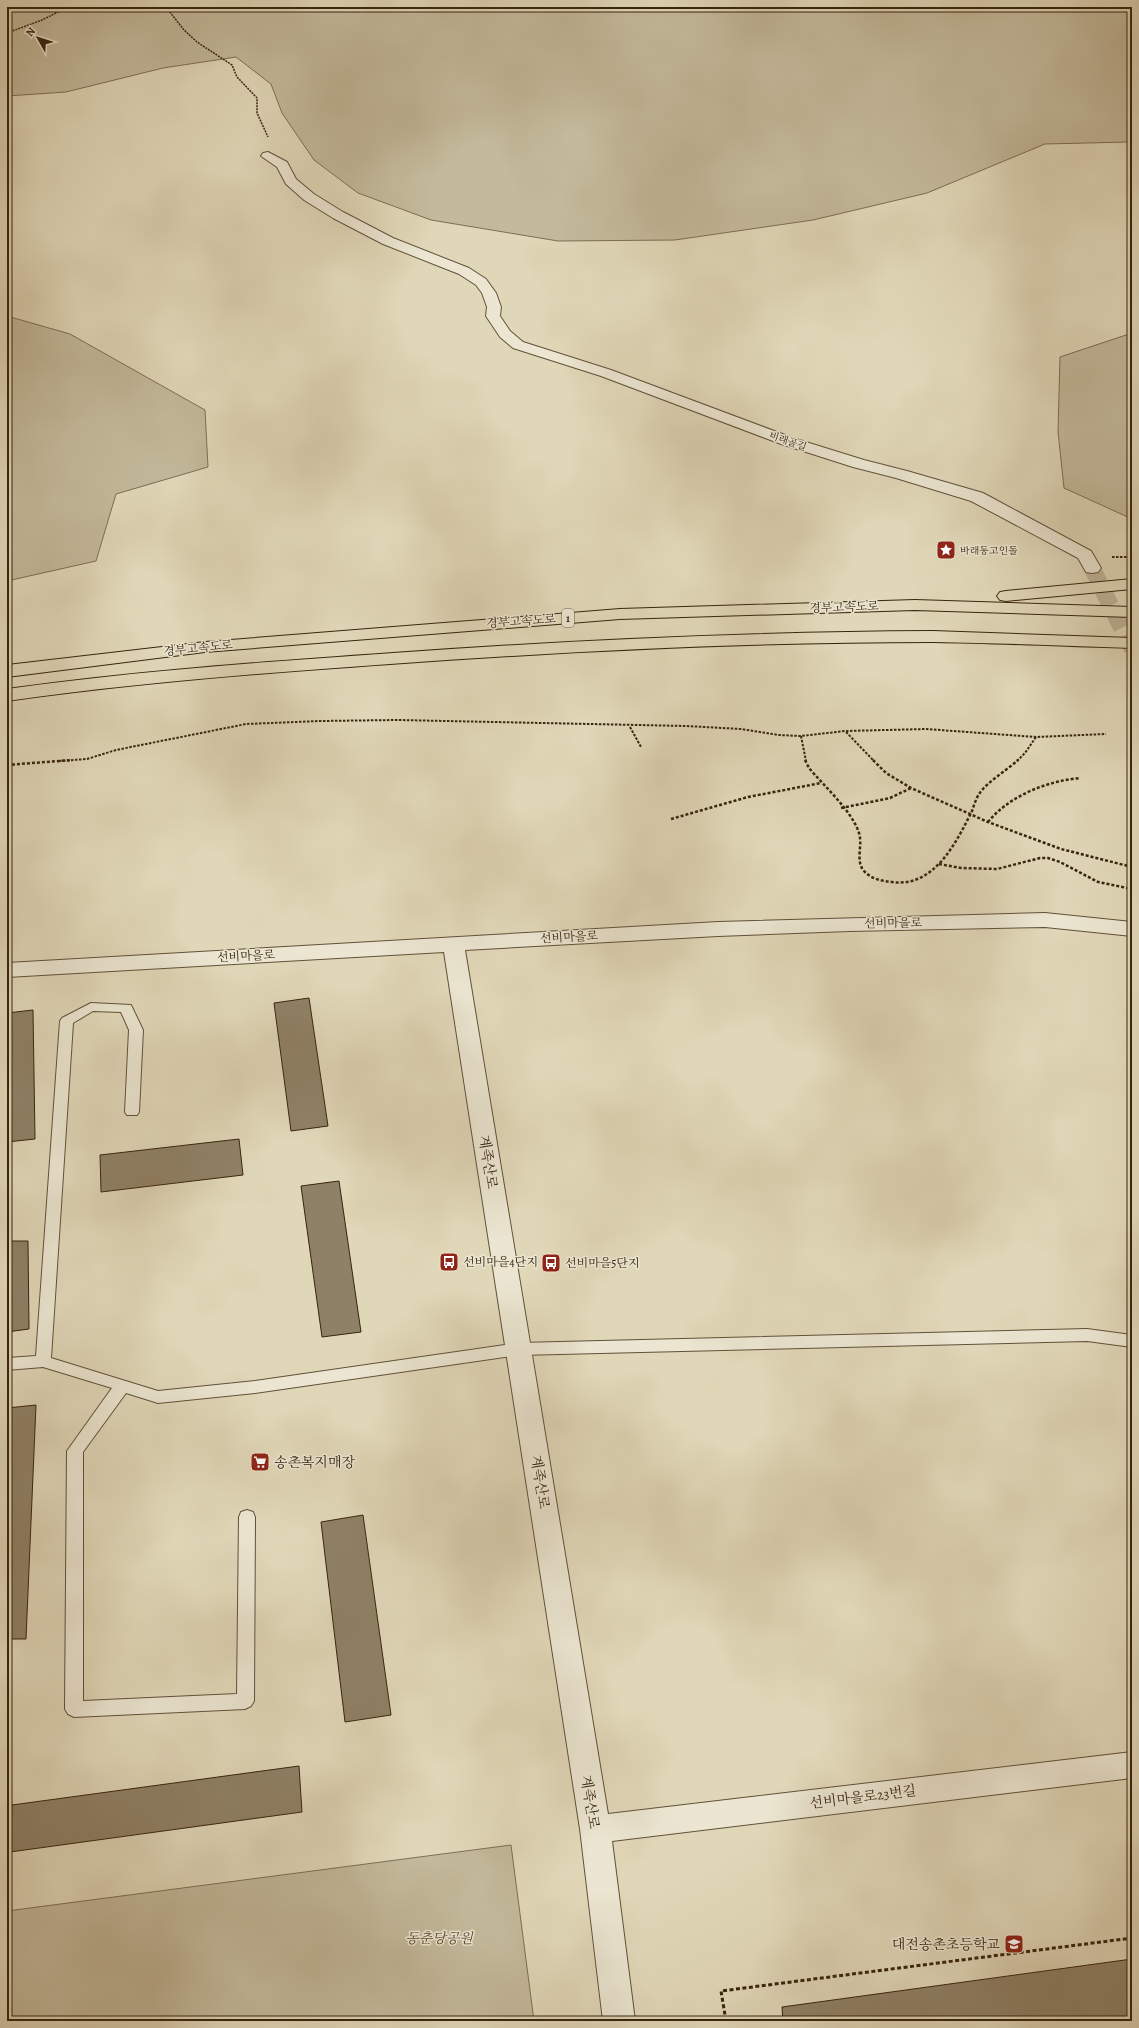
<svg xmlns="http://www.w3.org/2000/svg" width="1139" height="2028" font-family="Alegreya,'Noto Serif KR',serif">
	<style>
		.green { fill: #c3b99b; stroke: #7d6e55 }
		.building { fill: #8f8167; stroke: #37240f }
		.lines { fill: none; stroke-linecap: round; stroke-linejoin: round }
		.minor-tunnel { stroke: #beb396; stroke-width: 17; stroke-dasharray: 17 8; stroke-linecap: butt }
		.service-casing { stroke: #615139; stroke-width: 2 }
		.minor-casing { stroke: #615139; stroke-width: 2 }
		.motorway-casing { stroke: #37240f; stroke-width: 2 }
		.path-far3 { stroke: #37240f; stroke-width: 1.5; stroke-dasharray: 2 1; stroke-linecap: butt }
		.path-far2 { stroke: #37240f; stroke-width: 2; stroke-dasharray: 2.5 1.5; stroke-linecap: butt }
		.path-far1 { stroke: #37240f; stroke-width: 2.5; stroke-dasharray: 3 2; stroke-linecap: butt }
		.path { stroke: #37240f; stroke-width: 3; stroke-dasharray: 4 2.5; stroke-linecap: butt }
		.service { fill: #ebe5d1; fill-rule: evenodd }
		.minor { fill: #ebe5d1; fill-rule: evenodd }
		.motorway { fill: #e0d7b8; fill-rule: evenodd }
		.labels { text-anchor: middle; dominant-baseline: central; stroke-width: 3; stroke-linejoin: round; paint-order: stroke }
		.far-street-label { font-size: 10px; fill: #37240f; stroke: #ebe5d1 }
		.far-poi-label { font-size: 10px; fill: #37240f; stroke: #ebe5d1; text-anchor: start }
		.shield { fill: #ebe5d1; stroke: #6d5e49; stroke-width: 1 }
		.shield-label { font-size: 11px; font-weight: bold; fill: #37240f }
		.street-label { font-size: 12px; fill: #37240f; stroke: #ebe5d1 }
		.poi-label { font-size: 12px; fill: #37240f; stroke: #ebe5d1; text-anchor: start }
		.near-street-label { font-size: 14px; fill: #37240f; stroke: #ebe5d1 }
		.near-poi-label { font-size: 14px; fill: #37240f; stroke: #ebe5d1; text-anchor: start }
		.near-park-label { font-size: 14px; font-style: italic; fill: #5a4932; stroke: #ebe5d1 }
	</style>
	<rect width="100%" height="100%" fill="#e0d7b8"/>
	<filter id="stains"><feTurbulence type="fractalNoise" baseFrequency=".005" numOctaves="4"/><feColorMatrix values="0 0 0 0 .2 0 0 0 0 .09 0 0 0 0 .02 0 0 0 .5 -.17"/></filter>
	<radialGradient id="worn" r=".72"><stop offset=".6" stop-color="#630" stop-opacity="0"/><stop offset="1" stop-color="#630" stop-opacity=".3"/></radialGradient>
	<g class="green">
		<polygon points="7,7 1132,7 1132,145 1128,142 1045,144 927,193 813,220 675,240 558,241 431,220 358,193 314,160 282,113 271,84 236,57 163,68 66,92 7,96"/>
		<polygon points="7,316 70,334 205,410 208,467 116,494 96,561 7,581"/>
		<polygon points="1132,333 1132,519 1064,488 1058,432 1060,357"/>
		<polygon points="511,1845 534,2021 7,2021 7,1911"/>
	</g>
	<g class="building">
		<polygon points="309,998 328,1126 291,1131 274,1003"/>
		<polygon points="33,1010 35,1139 7,1142 7,1013"/>
		<polygon points="239,1139 243,1175 101,1192 100,1155"/>
		<polygon points="339,1181 361,1332 322,1337 301,1186"/>
		<polygon points="7,1241 28,1241 29,1329 7,1332"/>
		<polygon points="36,1405 26,1639 7,1639 7,1408"/>
		<polygon points="363,1515 391,1715 345,1722 321,1522"/>
		<polygon points="299,1766 302,1812 10,1852 12,1805"/>
		<polygon points="1132,1959 1132,2021 783,2021 782,2007"/>
	</g>
	<g class="lines">
		<polyline class="minor-tunnel" points="1092,568 1132,649"/>
		<defs>
			<polygon id="service" points="91,1003 131,1005 143,1030 139,1112 137,1115 127,1115 125,1112 129,1030 121,1012 93,1011 73,1023 51,1358 158,1391 255,1381 519,1343 1087,1329 1132,1335 1132,1347 1087,1341 519,1355 255,1393 158,1403 126,1393 83,1452 83,1701 237,1694 239,1517 241,1512 247,1510 253,1512 255,1517 254,1701 251,1706 245,1709 74,1717 68,1714 65,1709 67,1451 112,1388 43,1367 7,1370 7,1358 36,1356 60,1021 62,1018"/>
			<g id="minor">
				<polygon points="268,152 287,162 296,179 314,194 343,212 393,238 469,268 486,279 496,293 501,307 500,316 510,331 523,342 611,370 793,438 864,460 907,471 983,493 1091,551 1101,568 1098,572 1092,573 1086,572 1078,558 971,501 896,478 853,467 781,444 601,376 513,348 500,337 486,316 487,307 482,293 476,285 459,274 383,244 333,218 304,200 286,184 277,167 261,156 263,153"/>
				<polygon points="1045,913 1132,922 1132,936 1045,927 850,931 718,936 465,950 608,1814 1132,1752 1132,1778 612,1841 635,2021 603,2021 580,1829 444,952 7,977 7,963 718,922"/>
			</g>
			<g id="motorway">
				<polygon points="1132,579 1132,589 1006,601 1000,600 997,596 1000,592 1006,591"/>
				<polygon points="915,600 1132,607 1132,617 915,610 620,619 205,652 7,677 7,665 205,642 620,609"/>
				<path d="M933 631 1132 638V648C1066 646 1000 643 934 642 753 642 571 651 390 664 262 673 134 683 7 701V689C135 671 264 662 393 653 573 640 753 632 933 631Z"/>
			</g>
		</defs>
		<use href="#service" class="service-casing"/>
		<use href="#minor" class="minor-casing"/>
		<use href="#motorway" class="motorway-casing"/>
		<g class="path-far3">
			<polyline points="166,7 184,30 197,42 232,65 237,77 257,98 257,113 268,137"/>
			<polyline points="7,33 42,20 68,7"/>
		</g>
		<g class="path-far2">
			<polyline points="1112,557 1132,557"/>
			<polyline points="630,727 641,747"/>
			<polyline points="846,732 874,761"/>
			<polyline points="801,736 806,761"/>
			<polyline points="59,761 87,759 116,750 246,724 320,721 397,720 686,726 741,729 779,735 801,736 845,731 926,729 1036,737 1106,734"/>
			<polyline points="1017,761 1025,753 1036,737"/>
		</g>
		<g class="path-far1">
			<path d="M805 760 809 768C824 786 852 811 859 833 863 845 855 861 864 871 871 879 882 881 892 882 934 888 956 843 972 811 974 805 976 799 979 794 988 781 1006 771 1018 760"/>
			<polyline points="873,760 886,773 911,788 988,822 1061,849 1132,867"/>
			<polyline points="7,765 72,760"/>
			<polyline points="841,808 890,798 911,788"/>
			<polyline points="671,819 748,797 821,783"/>
			<path d="M988 822C1009 796 1047 781 1080 778"/>
			<polyline points="939,864 961,868 997,869 1040,858 1048,858 1060,862 1098,882 1132,889"/>
		</g>
		<polyline class="path" points="726,2021 721,1991 1132,1938"/>
		<use href="#service" class="service"/>
		<use href="#minor" class="minor"/>
		<use href="#motorway" class="motorway"/>
	</g>
	<defs>
		<symbol id="sight-square" viewBox="-11 -11 22 22"><rect x="-9" y="-9" width="18" height="18" rx="4" fill="#8f2418" stroke="#ebe5d1"/><path d="M0-6L1.8-2.2L6-1.7L2.9 1.2L3.7 5.4L0 3.3L-3.7 5.4L-2.9 1.2L-6-1.7L-1.8-2.2Z" fill="#fff"/></symbol>
		<symbol id="bus-square" viewBox="-11 -11 22 22"><rect x="-9" y="-9" width="18" height="18" rx="4" fill="#8f2418" stroke="#ebe5d1"/><path d="M-5-6H5V4H4V6H2V4H-2V6H-4V4H-5ZM-3.5-4V0h7V-4ZM-3.5 1.2v1.5H-2V1.2ZM2 1.2v1.5H3.5V1.2Z" fill="#fff"/></symbol>
		<symbol id="supermarket-square" viewBox="-11 -11 22 22"><rect x="-9" y="-9" width="18" height="18" rx="4" fill="#8f2418" stroke="#ebe5d1"/><path d="M-6-5.5h2.5l.6 2H6L4.5 2H-2.5L-4.4-4H-6ZM-1.5 3.2a1.3 1.3 0 1 0 .1 0ZM3 3.2a1.3 1.3 0 1 0 .1 0Z" fill="#fff"/></symbol>
		<symbol id="school-square" viewBox="-11 -11 22 22"><rect x="-9" y="-9" width="18" height="18" rx="4" fill="#8f2418" stroke="#ebe5d1"/><path d="M0-5L7-2L0 1L-7-2ZM-4 1L0 2.5L4 1V4Q0 6-4 4Z" fill="#fff"/></symbol>
	</defs>
	<g fill-rule="evenodd">
		<use href="#sight-square" x="935" y="539" width="22" height="22"/>
		<use href="#bus-square" x="438" y="1251" width="22" height="22"/>
		<use href="#bus-square" x="540" y="1252" width="22" height="22"/>
		<use href="#supermarket-square" x="249" y="1451" width="22" height="22"/>
		<use href="#school-square" x="1003" y="1933" width="22" height="22"/>
	</g>
	<g class="labels">
		<g class="far-street-label">
			<text transform="translate(788 441) rotate(19)">비래골길</text>
		</g>
		<g class="far-poi-label">
			<text x="960" y="550">바래동고인돌</text>
		</g>
		<rect class="shield" x="562" y="609" width="12" height="18" rx="3"/>
		<g class="shield-label">
			<text x="568" y="618">1</text>
		</g>
		<g class="street-label">
			<text transform="translate(844 607) rotate(-2)">경부고속도로</text>
			<text transform="translate(521 621) rotate(-4)">경부고속도로</text>
			<text transform="translate(198 648) rotate(-6)">경부고속도로</text>
			<text transform="translate(893 923) rotate(-1)">선비마을로</text>
			<text transform="translate(569 937) rotate(-3)">선비마을로</text>
			<text transform="translate(246 956) rotate(-3)">선비마을로</text>
		</g>
		<g class="poi-label">
			<text x="463" y="1262">선비마을4단지</text>
			<text x="565" y="1263">선비마을5단지</text>
		</g>
		<g class="near-street-label">
			<text transform="translate(488 1162) rotate(81)">계족산로</text>
			<text transform="translate(540 1482) rotate(81)">계족산로</text>
			<text transform="translate(863 1797) rotate(-7)">선비마을로23번길</text>
			<text transform="translate(590 1802) rotate(81)">계족산로</text>
		</g>
		<g class="near-poi-label">
			<text x="274" y="1462">송촌복지매장</text>
			<text x="1000" y="1944" text-anchor="end">대전송촌초등학교</text>
		</g>
		<g class="near-park-label">
			<text x="439" y="1938">동춘당공원</text>
		</g>
	</g>
	<rect width="1139" height="2028" fill="none" stroke="#e0d7b8" stroke-width="24"/>
	<rect x="8" y="8" width="1123" height="2012" fill="none" stroke="#37240f" stroke-width="2"/>
	<rect x="12" y="12" width="1115" height="2004" fill="none" stroke="#37240f"/>
	<g transform="translate(38 38) rotate(309)" stroke="#ebe5d1" stroke-width="3" paint-order="stroke">
	<path d="M0-3L7 15L0 10L-7 15Z" fill="#37240f"/>
	<text y="-6" font-size="11" font-weight="bold" text-anchor="middle" fill="#37240f">N</text>
	</g>
	<rect width="100%" height="100%" filter="url(#stains)"/>
	<rect width="100%" height="100%" fill="url(#worn)"/>
</svg>
